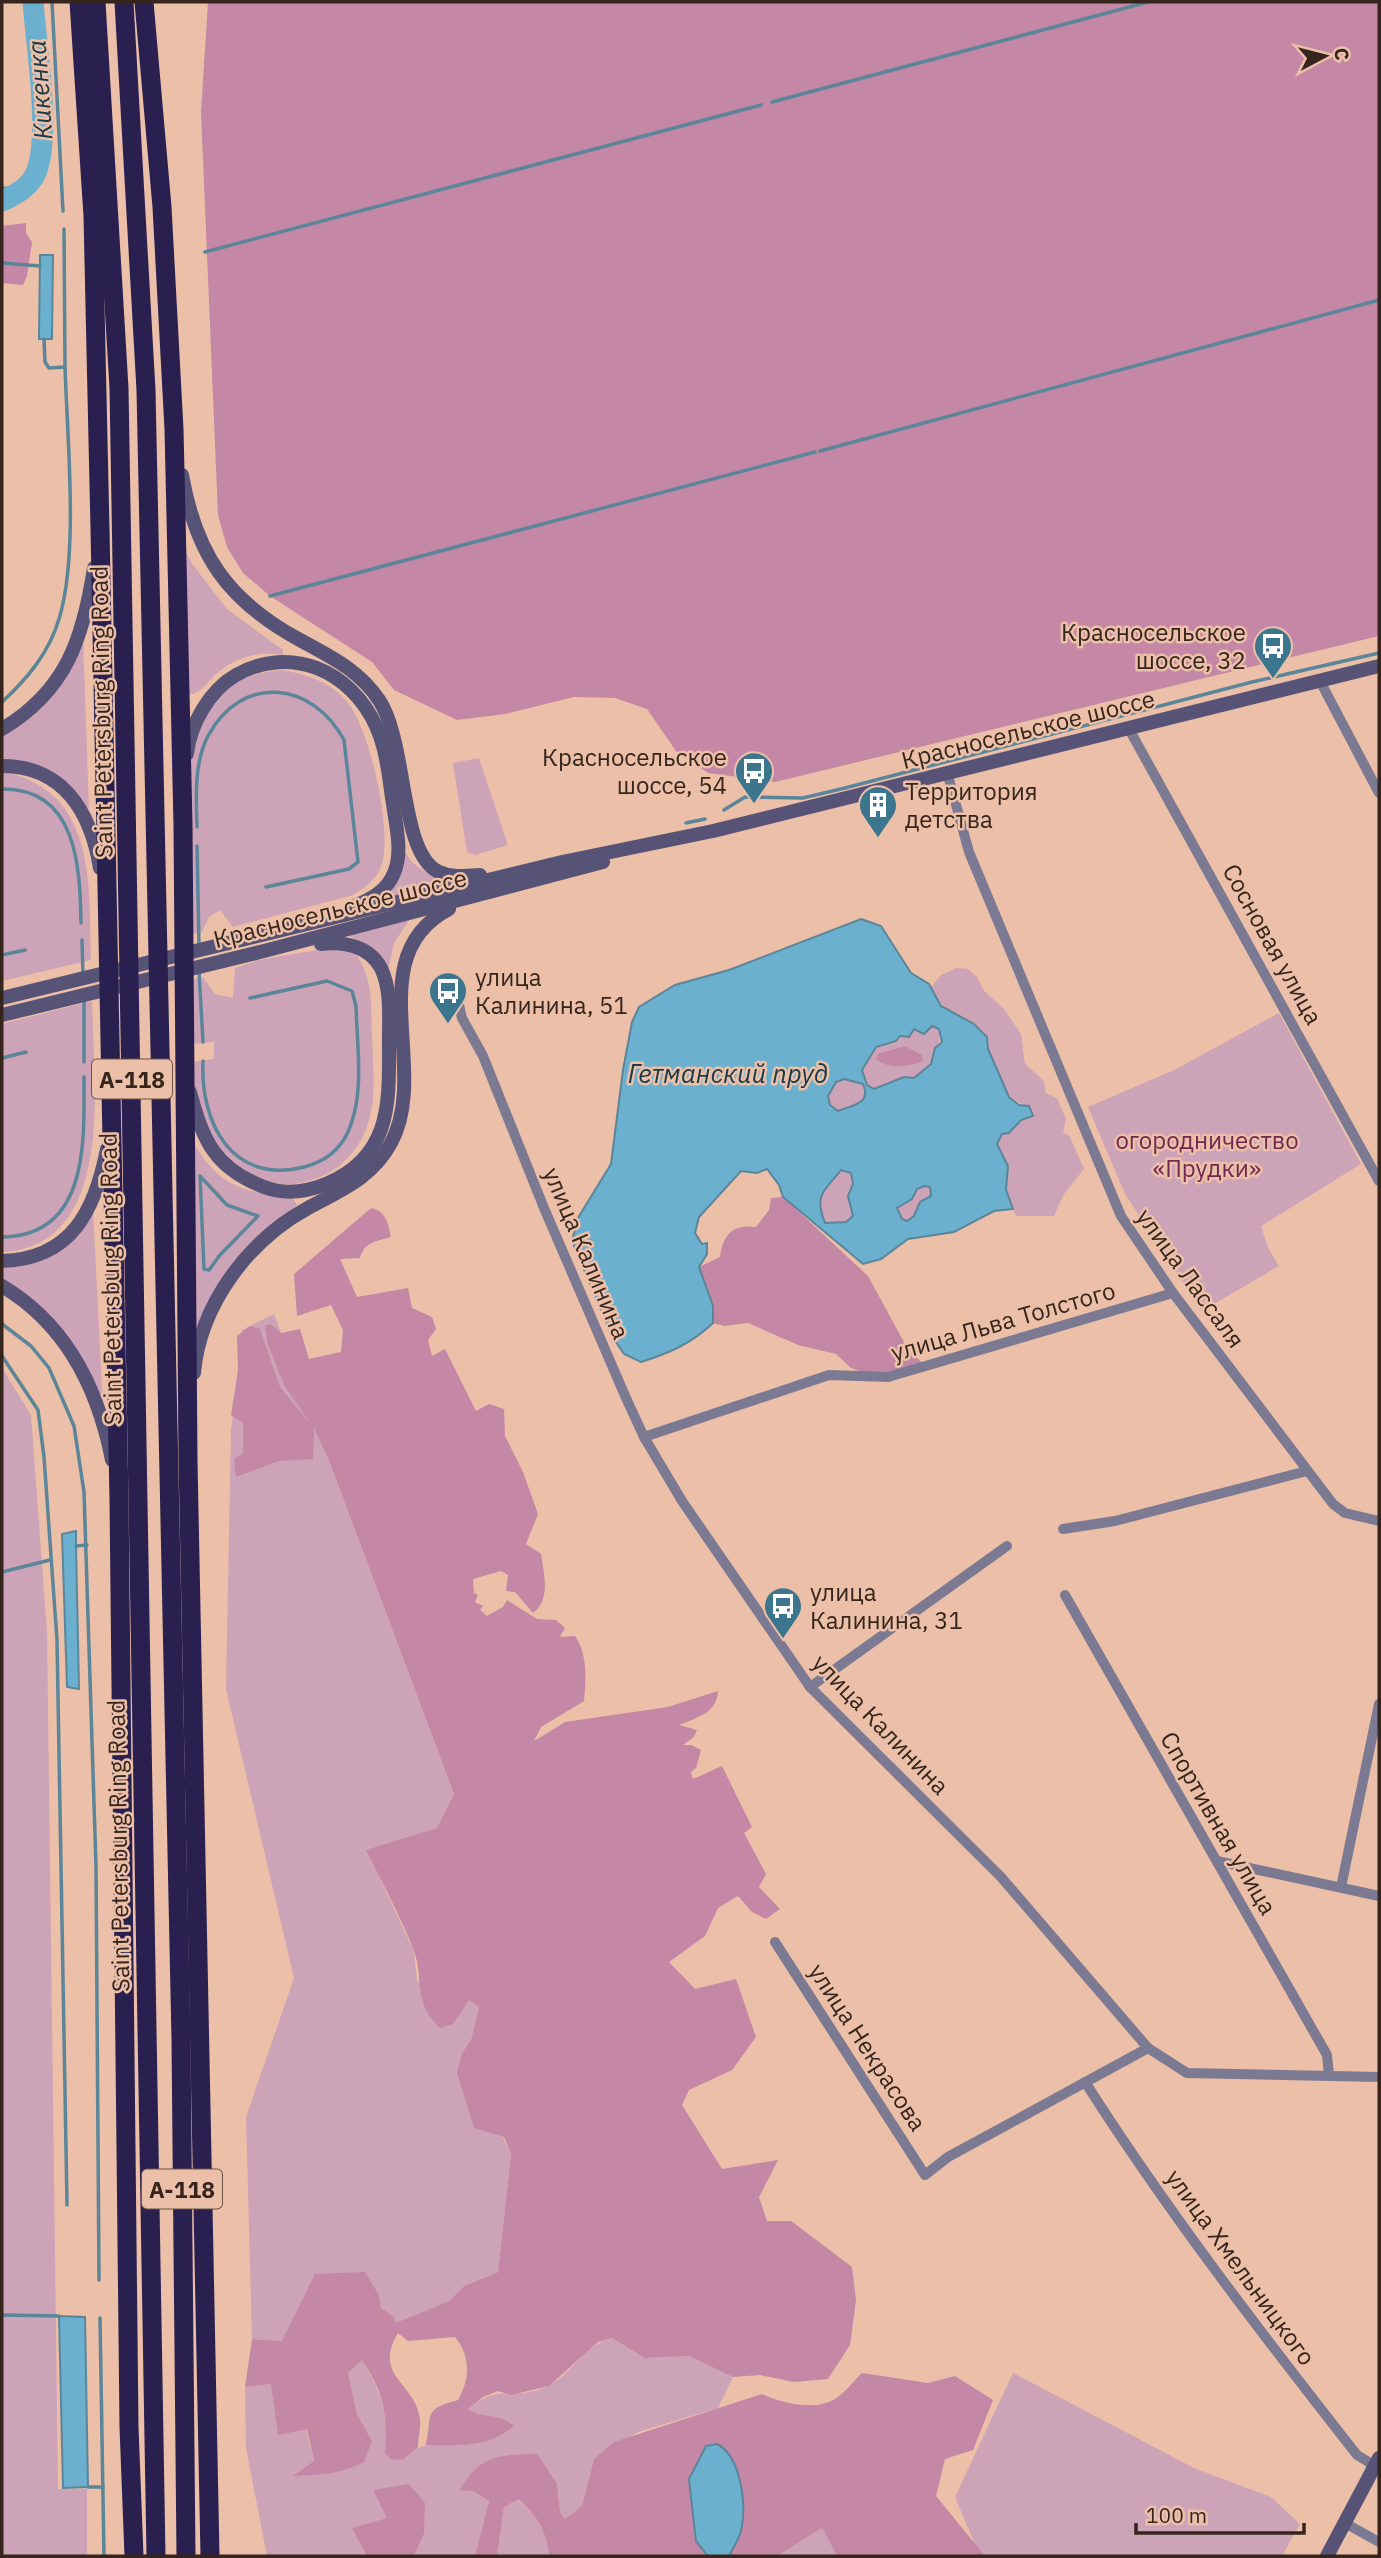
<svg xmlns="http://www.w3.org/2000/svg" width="1381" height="2558" font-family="'IBM Plex Sans',sans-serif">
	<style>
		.green { fill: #cda3b7 }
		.forest { fill: #c487a5 }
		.water { fill: #6bb0cf; stroke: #5b8699; stroke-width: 2; fill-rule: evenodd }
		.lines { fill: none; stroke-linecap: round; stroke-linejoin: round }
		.stream { stroke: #5b8699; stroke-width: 3.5 }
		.river { stroke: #6bb0cf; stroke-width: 21 }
		.minor { stroke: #7b7a92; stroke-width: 10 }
		.secondary { stroke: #575376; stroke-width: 14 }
		.motorway { stroke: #292050; stroke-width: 19 }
		.labels { text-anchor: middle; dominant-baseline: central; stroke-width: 5; stroke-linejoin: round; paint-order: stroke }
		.shield { fill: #ecbfa8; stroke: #6d5346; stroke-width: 2 }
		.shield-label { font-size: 23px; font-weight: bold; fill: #36251c }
		.poi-label { font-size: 24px; fill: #36251c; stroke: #ecbfa8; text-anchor: start }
		.street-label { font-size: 24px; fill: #36251c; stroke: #ecbfa8 }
		.park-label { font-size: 24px; fill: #712851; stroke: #ecbfa8 }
		.water-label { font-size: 26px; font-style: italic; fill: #193a47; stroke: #ecbfa8 }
	</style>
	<rect width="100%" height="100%" fill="#ecbfa8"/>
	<g class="green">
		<path d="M178 538 193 565 227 609 283 650V655C257 651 235 657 215 675 206 684 202 692 189 695Z"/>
		<path d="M83 638 89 809C64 783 38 763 2 758V737L17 725Z"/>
		<path d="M282 670C306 674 332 682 348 703 370 729 395 838 380 869 374 882 364 888 353 895L233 927 220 910 209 917 202 932 189 935C188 872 172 730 226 688 242 676 263 672 282 670Z"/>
		<polygon points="479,758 508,845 475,855 467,852 453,763"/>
		<path d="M2 772C97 789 89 885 91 960L2 981Z"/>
		<path d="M405 852C420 876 433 870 446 886L381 900Z"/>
		<polygon points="410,919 394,943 388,970 373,948 345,934"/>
		<path d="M323 949 354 952C374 976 371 1008 372 1038 373 1071 378 1108 362 1138 333 1193 258 1200 219 1153 201 1132 192 1089 193 1062L214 1059V1042L193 1044 191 980 203 977 215 994 233 998 235 968 259 960Z"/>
		<path d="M956 968 968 969 977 977 984 991 1004 1009 1021 1034 1025 1064 1044 1081 1046 1093 1057 1098 1066 1119 1063 1133 1069 1135 1084 1169 1064 1194 1054 1216H1016L1006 1190 1008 1166 997 1145 1002 1134 1009 1133 1021 1120 1033 1116 1029 1106C1006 1103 992 1069 988 1047 987 1047 987 1037 986 1037 974 1012 938 1016 931 987L941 975Z"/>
		<path d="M92 1001C93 1079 118 1246 2 1252V1024Z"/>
		<polygon points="1279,1013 1361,1164 1261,1226 1268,1248 1279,1266 1202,1311 1125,1194 1088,1107 1174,1070"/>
		<path d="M932 1026 939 1028C941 1048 934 1071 912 1078 906 1080 900 1079 895 1081 887 1083 883 1087 874 1089L867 1085 861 1071 876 1047 896 1041 914 1029 927 1030Z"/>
		<path d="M844 1079 863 1084C872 1104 852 1105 838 1111L830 1105 828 1096 836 1082Z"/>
		<path d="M189 1135C217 1187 239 1190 293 1199L297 1205 251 1243 232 1263 197 1327 192 1326Z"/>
		<path d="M841 1170 851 1173C853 1190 848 1196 853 1216L846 1222H825C814 1193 825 1190 841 1170Z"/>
		<polygon points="924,1186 930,1187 932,1195 920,1202 914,1216 907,1221 902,1219 897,1208 912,1199 917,1189"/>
		<polygon points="93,1211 103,1408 93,1384 2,1281 2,1266 20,1263"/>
		<polygon points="274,1314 454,1794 437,1828 367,1851 414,1951 417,1980 453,2023 469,2000 479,2007 471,2040 462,2053 511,2154 498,2272 464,2286 449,2301 395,2324 393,2316 381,2308 379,2295 282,2341 252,2339 246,2117 294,1978 226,1689 231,1432 242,1330"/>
		<polygon points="2,1368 31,1415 47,1632 58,2489 87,2489 87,2556 2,2556"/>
		<path d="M612 2338 645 2358 689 2356 733 2377 718 2408 638 2432 594 2459 582 2506 565 2519 560 2512 557 2484 473 2491 489 2501 475 2556H414L424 2534 388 2518 353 2528 367 2556H267L246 2448 245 2387 271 2384 306 2429 314 2462 295 2475 372 2441 357 2414 348 2373 362 2359C384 2397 387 2411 385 2454L404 2459C410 2454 415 2448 423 2446 450 2438 494 2452 514 2424 498 2415 484 2417 468 2409 501 2382 514 2402 548 2386 572 2374 584 2345 612 2338Z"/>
		<polygon points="1013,2373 1194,2468 1271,2497 1300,2524 1282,2556 980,2556 955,2497"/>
		<path d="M519 2499C537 2515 547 2532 549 2556H497L504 2507Z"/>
		<polygon points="822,2528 837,2556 777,2556"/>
	</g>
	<g class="forest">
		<polygon points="208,2 1379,2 1379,636 775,782 708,773 676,751 647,709 615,698 574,697 505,714 457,720 394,690 372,662 270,596 243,573 227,547 218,515 201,112"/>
		<polygon points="26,223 26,233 32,242 27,276 23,285 3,283 2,226"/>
		<path d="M905 1046 922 1055 923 1061C907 1067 890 1070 876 1059L878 1054Z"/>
		<path d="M783 1197 868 1276 905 1344 922 1363 900 1371 869 1375 851 1368 836 1354 798 1345 748 1323 724 1326 713 1323V1306L699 1267 720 1257C723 1234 733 1224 756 1227L769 1210 771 1198Z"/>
		<path d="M371 1208C386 1211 388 1223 391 1237 377 1241 364 1242 360 1258L340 1259 357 1297 408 1288 412 1308 432 1317 436 1329 428 1340 432 1356 445 1349 476 1411 489 1404 504 1409 505 1436 523 1472 538 1514 526 1544 541 1554C544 1574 551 1600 533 1613L515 1592 506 1591 508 1575 501 1571 473 1579 474 1593 478 1595 475 1602 483 1606 480 1610 487 1616 503 1607 507 1600 537 1619 556 1620 565 1628 560 1637 575 1636C588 1656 586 1678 584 1701L541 1727 534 1741 565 1722 668 1707 718 1691C717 1713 698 1717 679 1725L697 1730 694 1737 683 1745H691L701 1750 696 1768 691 1772 693 1779 722 1766 752 1827 744 1833 766 1874 759 1887 780 1909 766 1919 752 1912 738 1896 718 1908 705 1936 669 1962 695 1989 736 1979 756 2037 732 2070 689 2090 682 2105 722 2169 778 2160 759 2197 767 2221H791L852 2267 856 2300 850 2345 828 2379 794 2382 760 2375 733 2377 689 2356 645 2358 612 2338 598 2342 549 2386 511 2395 498 2391 483 2397 468 2409C485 2419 495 2412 514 2425 495 2447 454 2446 426 2445 433 2413 422 2410 458 2400 470 2378 471 2357 455 2337L408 2341 398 2333C372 2376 415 2382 420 2419 421 2428 418 2438 418 2447L404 2459 393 2460 385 2454C387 2414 385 2394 362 2360L348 2373 357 2414 372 2441 364 2462C341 2474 319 2475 293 2476L314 2461 307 2429 278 2435 271 2384 245 2387 252 2339 282 2341 315 2274 365 2272 379 2295 381 2308 393 2316 396 2323 449 2301 464 2286 498 2272 511 2154 504 2137 474 2128 457 2073 462 2053 471 2040 479 2007 469 2000 453 2024 440 2028C411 2000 425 1978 413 1948 400 1915 382 1883 366 1850L437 1828 454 1794 328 1458 314 1428 313 1459 279 1461 236 1477 234 1459 243 1453V1423L231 1415 238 1371 237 1336 250 1326 260 1329 280 1387 312 1426 284 1385 267 1342 265 1326 270 1324 281 1333 300 1329 309 1359 341 1352 343 1330 331 1305 297 1316 294 1274Z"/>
		<path d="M862 2373 928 2383 955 2376 993 2400 973 2450 945 2459 936 2496 985 2556H837L822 2528 777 2556H729L741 2530 696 2541 708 2556H549C547 2532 537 2515 519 2499L504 2507 497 2556H475L489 2501 473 2491 460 2490C480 2454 499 2455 537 2454L557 2484 560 2512 565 2519 582 2506 594 2459 614 2442 762 2394C781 2403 814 2411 833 2400 844 2395 853 2381 862 2373Z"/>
		<polygon points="409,2484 425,2503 424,2534 414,2556 367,2556 352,2528 387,2518 373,2490"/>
	</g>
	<g class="water">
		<polygon points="40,255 53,255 52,339 39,339"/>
		<path d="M861 919 881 926 911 973 929 984 941 1006 974 1024 987 1037 988 1049 1009 1097 1019 1105 1029 1106 1033 1116 1021 1120 1009 1133 1002 1134 997 1144 1008 1166 1006 1190 1013 1209 994 1211 954 1232 908 1239 881 1259 863 1264 783 1197 779 1185 767 1169 757 1173 741 1171 699 1217 695 1233 702 1244 707 1243V1254L699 1267 713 1306V1323C691 1344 669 1353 641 1362L624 1354 612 1336 572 1241 578 1218 611 1164 623 1070 632 1022 639 1007 675 985 729 970ZM932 1026 939 1029 942 1042 935 1048 931 1064 914 1078 904 1077 874 1089 867 1085 862 1070 876 1047 896 1041 900 1036 909 1037 914 1029 924 1034ZM844 1079 863 1084C872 1104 852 1105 838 1111L830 1105 828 1096 836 1082ZM841 1170 851 1173 853 1184 848 1196 853 1216 846 1222 825 1223C813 1193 826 1190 841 1170ZM924 1186 930 1187 931 1196 920 1202 914 1216 907 1221 902 1219 897 1208 912 1199 917 1189Z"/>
		<polygon points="76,1531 76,1546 79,1689 67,1687 62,1534"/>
		<polygon points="59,2316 85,2317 88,2487 63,2488"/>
		<path d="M717 2444C741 2456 747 2506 741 2531 739 2539 733 2548 729 2556H708L696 2541 689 2479 706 2446Z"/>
	</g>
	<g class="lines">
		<g class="stream">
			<polyline points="52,2 63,211"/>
			<polyline points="772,102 1148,2"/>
			<polyline points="2,188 22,190"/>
			<polyline points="205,252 761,105"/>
			<polyline points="2,263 40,266"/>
			<polyline points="44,339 45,362 49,368 65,367 64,229"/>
			<polyline points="820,451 1379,300"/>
			<polyline points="270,596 815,452"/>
			<path d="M2 702C27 679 49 653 59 619 79 554 67 437 65 367"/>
			<path d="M2 789C77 788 80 867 81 923"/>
			<polyline points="724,810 745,797 803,798 845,788 1252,682 1379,653"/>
			<polyline points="686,823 705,819"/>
			<path d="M197 827C196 798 194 762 208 736 242 673 312 681 344 740L358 862 349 869 266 887"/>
			<polyline points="197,846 199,946"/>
			<polyline points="82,940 83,976"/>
			<polyline points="2,955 25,950"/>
			<polyline points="199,971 203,1042"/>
			<polyline points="84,998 84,1062"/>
			<polyline points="2,1058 26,1052"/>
			<path d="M203 1061C200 1123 232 1185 304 1167 324 1162 339 1151 348 1132 365 1094 357 1047 356 1006L352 991 327 981 250 998"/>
			<polygon points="200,1176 227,1205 258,1216 220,1255 209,1270 204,1269"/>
			<path d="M2 1237C90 1236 84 1139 84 1077"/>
			<polyline points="2,1324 31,1346 49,1368 74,1426 84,1492 96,1866 99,2280"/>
			<polyline points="2,1356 38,1410 44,1457 57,1640 67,2205"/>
			<polyline points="76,1546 87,1545"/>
			<polyline points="2,1572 50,1560"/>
			<polyline points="2,2315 59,2316"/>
			<polyline points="100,2318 104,2556"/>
			<polyline points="88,2487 103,2487"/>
		</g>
		<path class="river" d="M2 201C15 195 28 188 35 175 52 139 36 45 33 2"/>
		<g class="minor">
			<polyline points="1320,681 1379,793"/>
			<polyline points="1129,729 1379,1181"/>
			<polyline points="947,772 969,852 1121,1216 1173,1293 1333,1504 1345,1513 1379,1521"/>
			<polyline points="454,983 462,1018 483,1056 544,1208 626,1398 644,1437 682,1501 810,1687 1001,1877 1148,2048 1187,2073 1379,2077"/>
			<polyline points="644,1437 829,1375 888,1377 1173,1293"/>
			<polyline points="1063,1529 1115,1521 1307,1471"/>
			<polyline points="1065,1595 1327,2055 1329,2075"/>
			<polyline points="810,1687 1007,1546"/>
			<polyline points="1217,1861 1379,1896"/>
			<polyline points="1341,1887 1379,1704"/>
			<polyline points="775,1942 925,2175 948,2157 1148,2048"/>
			<path d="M1085 2082C1168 2212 1262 2334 1357 2455L1375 2466"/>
			<polyline points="1345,2523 1379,2542"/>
		</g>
		<g class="secondary">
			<path d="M182 475C196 555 228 601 300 640 331 657 359 670 379 700 408 743 399 854 439 872 452 878 467 876 480 875"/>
			<path d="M2 729C66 691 83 639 94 568"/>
			<path d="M187 754C190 724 210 690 236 675 291 644 351 671 376 726 387 750 389 779 393 804 396 826 403 852 394 873 387 891 371 899 355 906"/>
			<path d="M2 766C64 766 91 813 100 868"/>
			<polyline points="2,998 562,862 713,831 1379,666"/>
			<polyline points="2,1015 264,951 603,862"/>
			<path d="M190 1092C203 1140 214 1168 264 1187 285 1195 306 1192 326 1184 394 1156 389 1099 389 1036 389 1014 391 989 381 968 369 946 344 941 321 944"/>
			<path d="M2 1261C72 1259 95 1210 107 1149"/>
			<path d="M2 1286C66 1324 98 1388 112 1460"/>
			<path d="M194 1373C200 1304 249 1240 308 1208 341 1190 372 1178 391 1143 431 1069 359 956 449 909"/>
			<polyline points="1327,2556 1379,2458"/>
		</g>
		<g class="motorway">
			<polyline points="79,2 93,216 100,529 119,1499 129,2427 134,2556"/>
			<polyline points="96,2 119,388 156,2556"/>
			<polyline points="124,2 146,390 181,2040 186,2556"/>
			<polyline points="144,2 162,207 174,429 183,825 188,1461 210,2556"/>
		</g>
	</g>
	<defs>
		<symbol id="bus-pin" viewBox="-11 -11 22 30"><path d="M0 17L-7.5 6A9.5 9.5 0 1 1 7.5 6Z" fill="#3b758e" stroke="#ecbfa8"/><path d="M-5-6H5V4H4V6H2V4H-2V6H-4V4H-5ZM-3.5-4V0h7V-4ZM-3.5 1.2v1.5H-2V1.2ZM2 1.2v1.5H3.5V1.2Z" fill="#fff"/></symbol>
		<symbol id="building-pin" viewBox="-11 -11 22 30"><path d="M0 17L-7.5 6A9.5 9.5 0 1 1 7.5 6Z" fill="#3b758e" stroke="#ecbfa8"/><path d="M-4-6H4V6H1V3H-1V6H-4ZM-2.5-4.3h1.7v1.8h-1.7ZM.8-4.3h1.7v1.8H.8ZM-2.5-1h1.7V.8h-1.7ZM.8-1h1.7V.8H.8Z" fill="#fff"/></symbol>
	</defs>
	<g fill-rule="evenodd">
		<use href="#bus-pin" x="1251" y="624" width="44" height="60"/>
		<use href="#bus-pin" x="732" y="749" width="44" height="60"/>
		<use href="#building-pin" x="856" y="783" width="44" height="60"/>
		<use href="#bus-pin" x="426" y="969" width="44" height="60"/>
		<use href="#bus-pin" x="761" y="1584" width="44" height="60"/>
	</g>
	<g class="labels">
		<g class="shield">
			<rect x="92" y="1059.5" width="80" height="39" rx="5"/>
			<rect x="142" y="2169.5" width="80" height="39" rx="5"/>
		</g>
		<g class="shield-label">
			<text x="132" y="1079">А-118</text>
			<text x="182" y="2189">А-118</text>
		</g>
		<g class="poi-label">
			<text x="1246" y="632" text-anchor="end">Красносельское<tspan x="1246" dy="28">шоссе, 32</tspan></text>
			<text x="727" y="757" text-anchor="end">Красносельское<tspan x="727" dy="28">шоссе, 54</tspan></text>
			<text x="905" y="791">Территория<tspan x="905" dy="28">детства</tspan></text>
			<text x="475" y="977">улица<tspan x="475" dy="28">Калинина, 51</tspan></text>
			<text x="810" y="1592">улица<tspan x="810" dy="28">Калинина, 31</tspan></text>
		</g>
		<g class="street-label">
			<text transform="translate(101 712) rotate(-91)">Saint Petersburg Ring Road</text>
			<text transform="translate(1028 729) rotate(-14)">Красносельское шоссе</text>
			<text transform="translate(340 908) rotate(-14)">Красносельское шоссе</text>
			<text transform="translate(1273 944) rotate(61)">Сосновая улица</text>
			<text transform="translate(587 1253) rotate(67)">улица Калинина</text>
			<text transform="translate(1191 1278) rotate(54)">улица Лассаля</text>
			<text transform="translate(110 1279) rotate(-91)">Saint Petersburg Ring Road</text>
			<text transform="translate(1003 1321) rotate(-16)">улица Льва Толстого</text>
			<text transform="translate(881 1724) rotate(46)">улица Калинина</text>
			<text transform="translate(1219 1823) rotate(60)">Спортивная улица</text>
			<text transform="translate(118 1846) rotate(-91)">Saint Petersburg Ring Road</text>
			<text transform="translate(868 2047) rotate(57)">улица Некрасова</text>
			<text transform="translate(1241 2267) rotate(54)">улица Хмельницкого</text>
		</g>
		<g class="park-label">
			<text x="1207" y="1140">огородничество<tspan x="1207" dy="28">«Прудки»</tspan></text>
		</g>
		<g class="water-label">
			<text transform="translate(39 90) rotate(-94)">Кикенка</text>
			<text x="728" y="1073">Гетманский пруд</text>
		</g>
	</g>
	<rect width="1381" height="2558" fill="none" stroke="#36251c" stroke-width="7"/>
	<g transform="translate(1325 56) rotate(83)" stroke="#ecbfa8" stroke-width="5" paint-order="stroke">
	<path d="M0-5L12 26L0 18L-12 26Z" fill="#36251c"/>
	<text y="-10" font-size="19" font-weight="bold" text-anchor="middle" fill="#36251c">С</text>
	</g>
	<path d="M1136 2523v10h168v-10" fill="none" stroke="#36251c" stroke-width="3.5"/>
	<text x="1146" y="2523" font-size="21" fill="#36251c" stroke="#ecbfa8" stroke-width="5" paint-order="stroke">100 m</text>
</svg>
